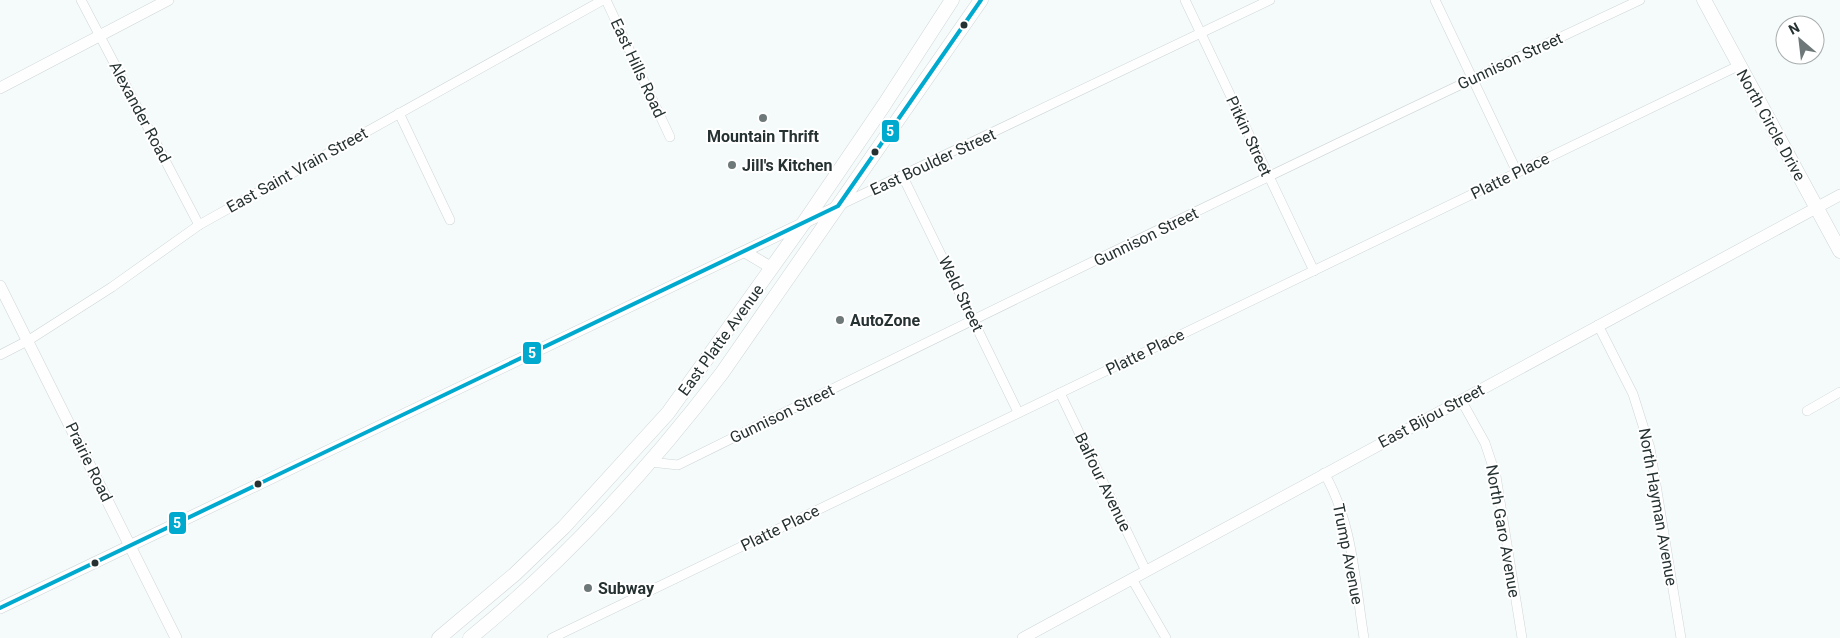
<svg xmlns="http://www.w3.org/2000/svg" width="1840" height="638" font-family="Roboto,sans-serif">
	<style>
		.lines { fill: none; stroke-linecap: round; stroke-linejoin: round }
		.minor-casing { stroke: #cfd6d7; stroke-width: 10 }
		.tertiary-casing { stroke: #cfd6d7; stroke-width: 12 }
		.primary-casing { stroke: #cfd6d7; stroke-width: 15 }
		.minor { stroke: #fefefe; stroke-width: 9 }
		.tertiary { stroke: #fefefe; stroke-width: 11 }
		.primary { stroke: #fefefe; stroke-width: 14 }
		.bus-1-casing { stroke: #fff; stroke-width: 8 }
		.bus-1 { stroke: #00a9ce; stroke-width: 4 }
		.bus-dot { fill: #263132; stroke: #fff; stroke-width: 2 }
		.poi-dot { fill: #6e7878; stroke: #fff; stroke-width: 2 }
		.labels { text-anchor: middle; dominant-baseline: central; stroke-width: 4; stroke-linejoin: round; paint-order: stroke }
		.street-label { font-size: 16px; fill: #263132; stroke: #fff }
		.poi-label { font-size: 16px; font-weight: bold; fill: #263132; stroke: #fff; text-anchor: start }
		.line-badge { stroke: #fff; stroke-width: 2 }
		.badge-label { font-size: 14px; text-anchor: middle; font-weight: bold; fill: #fff }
	</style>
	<rect width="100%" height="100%" fill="#f5fbfb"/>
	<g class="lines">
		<defs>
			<g id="minor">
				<polyline points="81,0 199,225"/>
				<polyline points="606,0 670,137"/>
				<polyline points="1185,0 1314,271"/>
				<polyline points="1435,0 1517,172"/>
				<polyline points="399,113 450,220"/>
				<polyline points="903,177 1018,412"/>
				<polyline points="840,205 1270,0"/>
				<polyline points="1598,325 1633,394 1650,448 1681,638"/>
				<polyline points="0,355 29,340 112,287 199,225 603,0"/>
				<polyline points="1060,393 1146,571"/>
				<polyline points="1461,400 1485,443 1496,476 1522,638"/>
				<polyline points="1807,411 1840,392"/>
				<path d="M650 462 678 465C998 307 1317 151 1640 0"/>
				<path d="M1324 473C1353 522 1355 583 1364 638"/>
				<polyline points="1132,579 1166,638"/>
				<polyline points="552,638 1738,66"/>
			</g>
			<g id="tertiary">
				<polyline points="0,88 168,0"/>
				<polyline points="745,252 772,268"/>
				<polyline points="0,286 176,638"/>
				<polyline points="0,608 837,207"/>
				<polyline points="1023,638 1840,195"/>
			</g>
			<g id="primary">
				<polyline points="1704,0 1840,251"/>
				<polyline points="439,638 515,574 564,527 668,413 803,224 884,105 952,0"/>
				<path d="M470 638C565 561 648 470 722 373L981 0"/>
			</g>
		</defs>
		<use href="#minor" class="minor-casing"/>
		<use href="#tertiary" class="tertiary-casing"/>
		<use href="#primary" class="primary-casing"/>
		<use href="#minor" class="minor"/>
		<use href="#tertiary" class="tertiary"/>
		<use href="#primary" class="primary"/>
		<defs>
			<polyline id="bus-1" points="0,608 838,206 981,0"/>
		</defs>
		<use href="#bus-1" class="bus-1-casing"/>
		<use href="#bus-1" class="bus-1"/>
	</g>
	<g class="bus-dot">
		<circle cx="964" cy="25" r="4.5"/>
		<circle cx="875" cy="152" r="4.5"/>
		<circle cx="258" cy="484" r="4.5"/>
		<circle cx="95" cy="563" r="4.5"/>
	</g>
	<g class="poi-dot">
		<circle cx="763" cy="118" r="5"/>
		<circle cx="732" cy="165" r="5"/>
		<circle cx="840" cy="320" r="5"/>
		<circle cx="588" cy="588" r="5"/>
	</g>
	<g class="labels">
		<g class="street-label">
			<text transform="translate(1510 61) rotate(-25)">Gunnison Street</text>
			<text transform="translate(638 68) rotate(65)">East Hills Road</text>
			<text transform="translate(140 112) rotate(62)">Alexander Road</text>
			<text transform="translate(1771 125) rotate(61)">North Circle Drive</text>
			<text transform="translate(1249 136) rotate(65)">Pitkin Street</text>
			<text transform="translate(933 162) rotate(-25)">East Boulder Street</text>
			<text transform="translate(297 170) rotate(-29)">East Saint Vrain Street</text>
			<text transform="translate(1510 176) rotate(-26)">Platte Place</text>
			<text transform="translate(1146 237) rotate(-26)">Gunnison Street</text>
			<text transform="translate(961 294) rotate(64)">Weld Street</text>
			<text transform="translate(721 340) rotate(-54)">East Platte Avenue</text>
			<text transform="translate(1145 352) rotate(-26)">Platte Place</text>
			<text transform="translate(782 414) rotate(-26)">Gunnison Street</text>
			<text transform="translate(1431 416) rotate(-28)">East Bijou Street</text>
			<text transform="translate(89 462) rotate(64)">Prairie Road</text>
			<text transform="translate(1103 482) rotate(64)">Balfour Avenue</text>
			<text transform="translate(1658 507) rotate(80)">North Hayman Avenue</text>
			<text transform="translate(780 528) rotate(-26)">Platte Place</text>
			<text transform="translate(1503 531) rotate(80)">North Garo Avenue</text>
			<text transform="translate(1348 554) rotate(79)">Trump Avenue</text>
		</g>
		<g class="poi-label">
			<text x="763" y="136" text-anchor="middle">Mountain Thrift</text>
			<text x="742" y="165">Jill's Kitchen</text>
			<text x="850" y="320">AutoZone</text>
			<text x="598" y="588">Subway</text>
		</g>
	</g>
	<g class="line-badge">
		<rect x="881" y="119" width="19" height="24" rx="5" fill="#00a9ce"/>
		<rect x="522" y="341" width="20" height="24" rx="5" fill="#00a9ce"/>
		<rect x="168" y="511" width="19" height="24" rx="5" fill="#00a9ce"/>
	</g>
	<g class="badge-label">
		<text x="890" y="136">5</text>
		<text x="532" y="358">5</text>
		<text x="177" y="528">5</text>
	</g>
	<g transform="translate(1800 40) rotate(332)"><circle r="24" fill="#ffffff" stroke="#a8adad"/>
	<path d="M0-4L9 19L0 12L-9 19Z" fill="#6e7878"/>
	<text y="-8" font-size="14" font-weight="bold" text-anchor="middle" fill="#263132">N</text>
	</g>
</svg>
